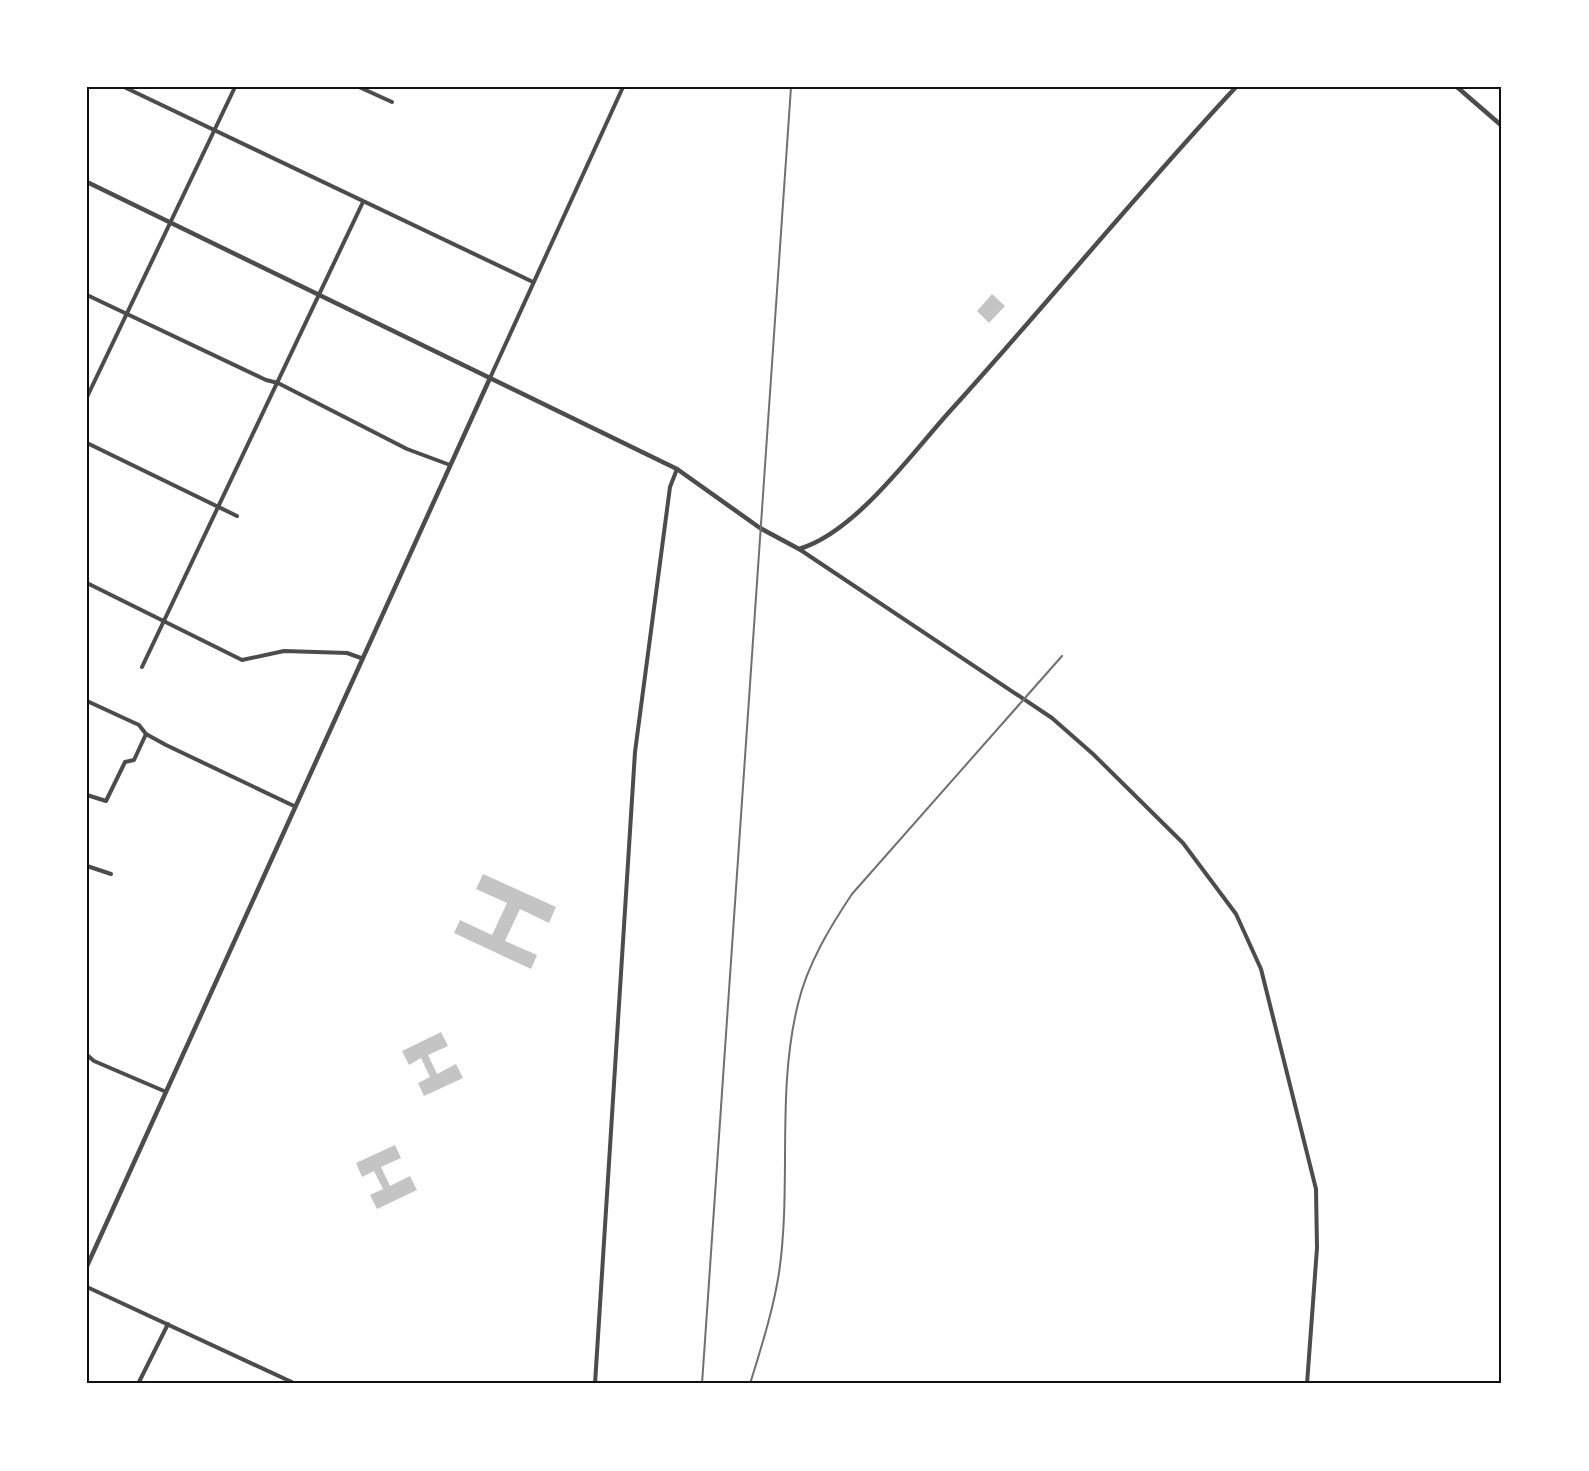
<svg xmlns="http://www.w3.org/2000/svg" width="1589" height="1471" font-family="'Alegreya Sans',sans-serif">
	<style>
		.building { fill: #c4c4c4 }
		.lines { fill: none; stroke-linecap: round; stroke-linejoin: round }
		.minor { stroke: #4c4c4c; stroke-width: 4 }
		.tertiary { stroke: #4c4c4c; stroke-width: 4.5 }
		.rail { stroke: #707070; stroke-width: 2 }
		.neatline { fill: none; stroke: #111; stroke-width: 2 }
	</style>
	<rect width="100%" height="100%" fill="#fff"/>
	<g class="building">
		<polygon points="992,294 1005,306 989,323 977,311"/>
		<polygon points="483,874 556,907 549,923 520,909 505,941 537,955 531,969 454,933 460,920 492,935 507,903 476,889"/>
		<polygon points="441,1032 448,1046 428,1055 437,1074 456,1064 463,1078 424,1096 418,1083 430,1077 421,1058 409,1065 402,1051"/>
		<polygon points="395,1145 401,1158 381,1167 390,1186 410,1176 417,1190 377,1209 370,1195 383,1189 374,1171 362,1177 356,1163"/>
	</g>
	<g class="lines">
		<g class="minor">
			<polyline points="124,87 533,282"/>
			<polyline points="359,87 392,102"/>
			<polyline points="87,295 266,380 278,383 407,449 450,465"/>
			<polyline points="490,378 623,87"/>
			<polyline points="87,397 235,87"/>
			<polyline points="87,443 237,516"/>
			<polyline points="799,549 1052,718 1093,754 1183,843 1236,914 1261,969 1316,1189 1317,1248 1307,1384"/>
			<polyline points="87,583 242,660 284,651 347,653 361,658"/>
			<polyline points="142,667 363,202"/>
			<polyline points="87,701 139,725 146,734 166,745 294,806"/>
			<polyline points="87,795 106,801 125,762 134,760 146,734"/>
			<polyline points="87,866 111,874"/>
			<polyline points="87,1055 94,1061 164,1091"/>
			<polyline points="87,1287 296,1384"/>
			<polyline points="138,1384 168,1324"/>
			<polyline points="595,1384 635,752 670,487 677,469"/>
		</g>
		<g class="tertiary">
			<polyline points="1457,87 1502,126"/>
			<path d="M87 182 677 469 760 528 799 549C856 532 911 454 951 410 1047 304 1138 192 1236 87"/>
			<polyline points="87,1266 490,378"/>
		</g>
		<g class="rail">
			<polyline points="702,1384 791,87"/>
			<path d="M750 1384C761 1348 773 1311 779 1273 792 1184 776 1092 798 1004 807 965 830 927 852 894L1062 656"/>
		</g>
	</g>
	<rect width="1589" height="1471" fill="none" stroke="#ffffff" stroke-width="177"/>
	<rect x="88" y="88" width="1412" height="1294" class="neatline"/>
</svg>
